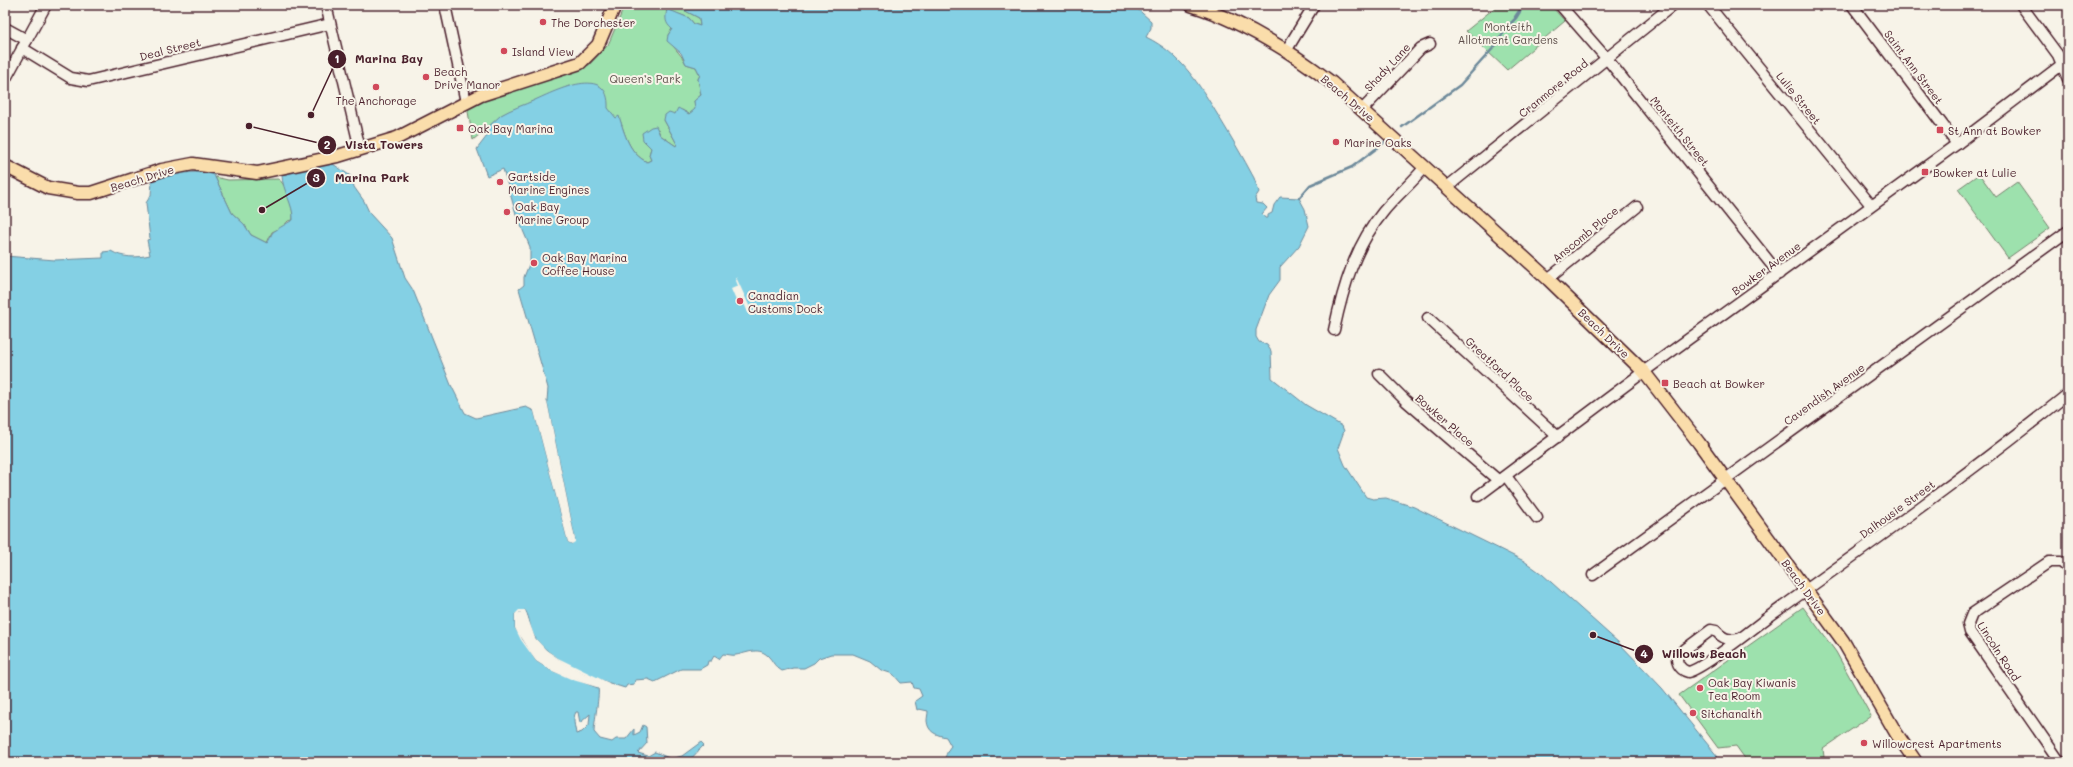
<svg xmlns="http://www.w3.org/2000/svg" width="2073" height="767" font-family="Mali,sans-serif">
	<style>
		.green { fill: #9de1ad; stroke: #74806c }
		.water { fill: #84d0e4; stroke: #6d899a; fill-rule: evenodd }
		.pier { fill: #f7f3e8 }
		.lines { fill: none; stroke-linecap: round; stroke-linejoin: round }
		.stream { stroke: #6d899a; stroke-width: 2.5 }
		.minor-casing { stroke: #4a1f2b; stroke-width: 13 }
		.major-casing { stroke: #4a1f2b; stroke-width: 15 }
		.minor { stroke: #f7f3e8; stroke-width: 10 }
		.major { stroke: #faddab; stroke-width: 12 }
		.poi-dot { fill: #d1495b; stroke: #f7f3e8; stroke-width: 1.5 }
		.labels { text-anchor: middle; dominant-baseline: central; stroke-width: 4; stroke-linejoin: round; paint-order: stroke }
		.poi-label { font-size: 11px; fill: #4a1f2b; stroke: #f7f3e8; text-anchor: start }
		.park-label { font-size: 11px; fill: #5f504c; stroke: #f7f3e8 }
		.street-label { font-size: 11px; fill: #4a1f2b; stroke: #f7f3e8 }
		.leader { fill: none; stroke: #4a1f2b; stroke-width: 1.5 }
		.callout-dot { fill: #4a1f2b; stroke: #f7f3e8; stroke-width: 1.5 }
		.mark-label { font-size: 12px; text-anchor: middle; font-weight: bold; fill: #fff }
		.callout-label { font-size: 12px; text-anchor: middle; font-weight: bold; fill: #4a1f2b; stroke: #f7f3e8; stroke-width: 4; stroke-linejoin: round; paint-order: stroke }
	</style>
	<rect width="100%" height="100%" fill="#f7f3e8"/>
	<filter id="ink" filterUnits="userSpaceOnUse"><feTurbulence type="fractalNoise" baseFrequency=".025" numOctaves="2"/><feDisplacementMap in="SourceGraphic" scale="8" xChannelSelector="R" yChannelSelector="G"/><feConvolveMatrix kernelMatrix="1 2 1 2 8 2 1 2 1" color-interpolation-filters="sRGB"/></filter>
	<g filter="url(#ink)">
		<g class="green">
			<path d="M625 5H674L699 18 700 26 694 24 689 18 668 10 672 29 668 35C672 49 680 51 686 64L696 67 700 75 698 79 701 95 694 101 696 109 689 114 682 110 664 120 677 144 676 146 660 135 658 129 643 140 651 148 649 155 651 160 647 162C629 153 625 135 619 117L616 118 569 86 502 115 473 140 467 106 589 65 608 45Z"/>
			<polygon points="1498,5 1550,5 1565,21 1507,70 1466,31"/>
			<polygon points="1979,174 1996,197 2017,182 2050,228 2008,258 1958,189"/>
			<path d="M215 177 228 180 278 179C287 184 294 210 293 220L288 221 283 227 272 232 267 243 251 235 244 224 232 213Z"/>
			<polygon points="1803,607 1836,652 1871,716 1823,749 1824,757 1815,762 1744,762 1746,760 1736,746 1718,748 1679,695"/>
		</g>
		<path class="water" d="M674 5H1133L1151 21V28L1146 37C1181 54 1199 84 1219 117 1231 137 1243 157 1254 178L1259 192 1255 198 1256 203 1263 204 1267 208 1262 214 1265 218H1268V215L1272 213 1274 205 1280 197 1299 198 1305 209 1309 226 1299 246 1280 267V280L1269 295 1256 330V337L1259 342 1267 345 1271 351 1272 378 1306 405 1342 426 1344 431 1338 448 1345 465 1366 497 1373 499 1386 498 1414 507 1524 561 1542 574 1619 643 1662 688 1722 762H941C947 758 946 751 951 746L946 737C936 735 928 732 927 721 927 717 928 715 928 711L919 709 917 710 915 701 922 696 919 689 914 688 912 682 901 683 893 674 881 670 870 661 853 654H831L819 658 814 663 804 668H793L782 671C773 665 775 664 769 657 759 646 748 653 736 655 732 656 728 654 723 654L719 659 714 656 711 661H708L707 665 700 669H681L655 682 648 679 635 680 634 684 627 685 625 688C598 680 553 662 536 639 529 630 531 619 525 610L515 614V628L536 661 550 670 598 688C600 693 594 723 594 732L600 739 612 742 616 739H626L634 729V735L640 732 643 725 646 727 647 743 638 753 648 756 655 752 671 759 682 756 701 742 704 745 702 747 688 762H5V256L55 260 103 258V252L111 251C122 258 137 258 150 255L147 240 150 239 146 203 151 195 152 181C173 174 191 170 213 173L232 213 244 224 251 235 267 243C270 240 271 234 273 232 276 230 292 220 293 220 294 205 282 190 282 175L313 166 333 164 352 177 354 187 364 201 370 214 392 238 405 278 413 290 451 385 465 413 476 418 526 407 534 411 568 542 572 544 575 539 547 401 548 388 519 289 524 285V277L530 262V247L516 214 503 169 487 176 477 149 487 136V128C492 124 496 119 501 115 511 109 524 105 535 100 555 91 610 63 608 108L616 118 619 116C625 135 629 153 647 162L651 160 649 155 651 148 643 140 642 133 651 127 656 126 660 135 676 146 677 144 664 120 665 115 669 112 675 114 678 108 689 114 695 109 694 101 701 95 698 79 700 75 696 67 686 64 681 53 667 41 668 35 672 29C665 23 665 19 667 9L689 18 694 24 700 26 699 18ZM576 712H578L580 723 590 714 589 725 582 732 576 734C575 726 572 719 576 712Z"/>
		<g class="pier">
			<polygon points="736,277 753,314 749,315 743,301 737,303 731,289 738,286 735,278"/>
			<polygon points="547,401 575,539 575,542 572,544 568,542 534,411 536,410 572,542 573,539 545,402"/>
			<polygon points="519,610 525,610 535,638 546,650 558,658 609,683 607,684 570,667 545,651 533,639 524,612 520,612 517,615 517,627 522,639 537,660 551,669 600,688 573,680 550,670 536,661 521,640 515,628 515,614"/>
		</g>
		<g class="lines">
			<g class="stream">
				<polyline points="1515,17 1521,8"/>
				<polyline points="1402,127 1460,85 1496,45 1506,28 1516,18 1524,5"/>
				<polyline points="1299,198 1310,185 1352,167 1385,142"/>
			</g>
			<defs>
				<g id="minor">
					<polyline points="326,5 360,149"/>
					<polyline points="445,5 466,102"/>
					<polyline points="1560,5 1608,60 1779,274"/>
					<polyline points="1708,5 1871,205"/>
					<polyline points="1852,5 1957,144"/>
					<polyline points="2021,5 2058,55 2068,79"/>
					<polyline points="5,28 27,40"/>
					<polyline points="22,48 71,78 88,81 330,24"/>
					<polyline points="1286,51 1314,5"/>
					<polyline points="5,80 46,5"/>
					<polyline points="1363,109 1421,48 1430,44"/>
					<polyline points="1447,187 1673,5"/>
					<polyline points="1548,279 1637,207"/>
					<polyline points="1428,318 1558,437"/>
					<path d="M1334 330C1343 288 1355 246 1383 212 1396 196 1412 183 1425 167"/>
					<polyline points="1379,374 1406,401 1499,481"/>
					<polyline points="1506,476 1537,518"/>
					<polyline points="1478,496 1650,367 1957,144 2068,60"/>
					<polyline points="1593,575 2068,231"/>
					<path d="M1738 639C1728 641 1722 638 1716 631L1711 630 1680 653C1673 660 1680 670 1688 672 1700 671 1754 628 1767 618 1869 545 1971 472 2068 394"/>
					<polyline points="2060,762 1970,632 1968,624 1972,614 2049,562 2061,562 2068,568"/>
				</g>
				<g id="major">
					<path d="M1191 5C1243 21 1289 50 1332 83L1548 279 1644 372 1699 443 1843 641 1896 733 1916 762"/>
					<polyline points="5,166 48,188 78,193 91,193 162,170 193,164 257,173 338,156 397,138 481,95 580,63 598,45 615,5"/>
				</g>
			</defs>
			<use href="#minor" class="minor-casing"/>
			<use href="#major" class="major-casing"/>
			<use href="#minor" class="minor"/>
			<use href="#major" class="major"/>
		</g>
	</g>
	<g class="poi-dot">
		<circle cx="543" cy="22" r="4"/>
		<circle cx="504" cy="51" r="4"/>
		<circle cx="426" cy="77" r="4"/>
		<circle cx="376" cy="87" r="4"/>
		<rect x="456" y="124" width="8" height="8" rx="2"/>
		<rect x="1936" y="126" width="8" height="8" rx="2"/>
		<circle cx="1336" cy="142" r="4"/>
		<rect x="1921" y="168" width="8" height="8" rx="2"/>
		<circle cx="500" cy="182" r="4"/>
		<circle cx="507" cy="212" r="4"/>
		<circle cx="534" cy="263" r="4"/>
		<circle cx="740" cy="301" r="4"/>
		<rect x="1661" y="379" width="8" height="8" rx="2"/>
		<circle cx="1700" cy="688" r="4"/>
		<circle cx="1693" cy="713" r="4"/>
		<circle cx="1864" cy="743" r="4"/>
	</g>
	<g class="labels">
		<g class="poi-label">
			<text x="551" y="22">The Dorchester</text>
			<text x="512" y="51">Island View</text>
			<text x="434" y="71">Beach<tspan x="434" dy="13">Drive Manor</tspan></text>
			<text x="376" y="100" text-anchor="middle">The Anchorage</text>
			<text x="468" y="128">Oak Bay Marina</text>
			<text x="1948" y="130">St Ann at Bowker</text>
			<text x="1344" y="142">Marine Oaks</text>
			<text x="1933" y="172">Bowker at Lulie</text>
			<text x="508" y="176">Gartside<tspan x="508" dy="13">Marine Engines</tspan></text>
			<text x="515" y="206">Oak Bay<tspan x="515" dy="13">Marine Group</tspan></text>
			<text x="542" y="257">Oak Bay Marina<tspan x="542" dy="13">Coffee House</tspan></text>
			<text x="748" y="295">Canadian<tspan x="748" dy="13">Customs Dock</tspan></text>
			<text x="1673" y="383">Beach at Bowker</text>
			<text x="1708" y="682">Oak Bay Kiwanis<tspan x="1708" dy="13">Tea Room</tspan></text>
			<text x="1701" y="713">Sitchanalth</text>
			<text x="1872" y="743">Willowcrest Apartments</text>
		</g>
		<g class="park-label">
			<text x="1508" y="26">Monteith<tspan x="1508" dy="13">Allotment Gardens</tspan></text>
			<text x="645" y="78">Queen’s Park</text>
		</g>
		<g class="street-label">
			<text transform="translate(170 49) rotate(-14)">Deal Street</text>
			<text transform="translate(1387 67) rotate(-47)">Shady Lane</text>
			<text transform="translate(1914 67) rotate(53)">Saint Ann Street</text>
			<text transform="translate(1553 88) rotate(-39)">Cranmore Road</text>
			<text transform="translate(1348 98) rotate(40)">Beach Drive</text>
			<text transform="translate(1799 98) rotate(51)">Lulie Street</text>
			<text transform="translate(1680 131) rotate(51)">Monteith Street</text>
			<text transform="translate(142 178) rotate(-17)">Beach Drive</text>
			<text transform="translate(1585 234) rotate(-39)">Anscomb Place</text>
			<text transform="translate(1766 268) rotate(-36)">Bowker Avenue</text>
			<text transform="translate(1604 333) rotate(44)">Beach Drive</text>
			<text transform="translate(1500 369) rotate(43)">Greatford Place</text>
			<text transform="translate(1824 394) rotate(-36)">Cavendish Avenue</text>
			<text transform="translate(1445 420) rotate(41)">Bowker Place</text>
			<text transform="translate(1897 509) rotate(-36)">Dalhousie Street</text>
			<text transform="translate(1804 587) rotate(54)">Beach Drive</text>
			<text transform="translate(1999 651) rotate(57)">Lincoln Road</text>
		</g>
	</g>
	<path class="leader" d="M311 115L337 59M249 126L327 145M262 210L316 178M1593 635L1644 654"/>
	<g class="callout-dot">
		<circle cx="311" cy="115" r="4"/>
		<circle cx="249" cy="126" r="4"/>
		<circle cx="262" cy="210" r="4"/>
		<circle cx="1593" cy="635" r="4"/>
		<circle cx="337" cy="59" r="10"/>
		<circle cx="327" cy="145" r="10"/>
		<circle cx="316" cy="178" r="10"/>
		<circle cx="1644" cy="654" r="10"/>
	</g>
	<g class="mark-label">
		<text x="337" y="63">1</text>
		<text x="327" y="149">2</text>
		<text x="316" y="182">3</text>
		<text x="1644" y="658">4</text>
	</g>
	<g class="callout-label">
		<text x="389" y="63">Marina Bay</text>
		<text x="384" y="149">Vista Towers</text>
		<text x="372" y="182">Marina Park</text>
		<text x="1704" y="658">Willows Beach</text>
	</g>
	<rect width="2073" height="767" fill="none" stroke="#f7f3e8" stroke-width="20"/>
	<rect x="10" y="10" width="2053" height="747" fill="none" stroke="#4a1f2b" stroke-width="1.5" filter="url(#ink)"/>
</svg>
